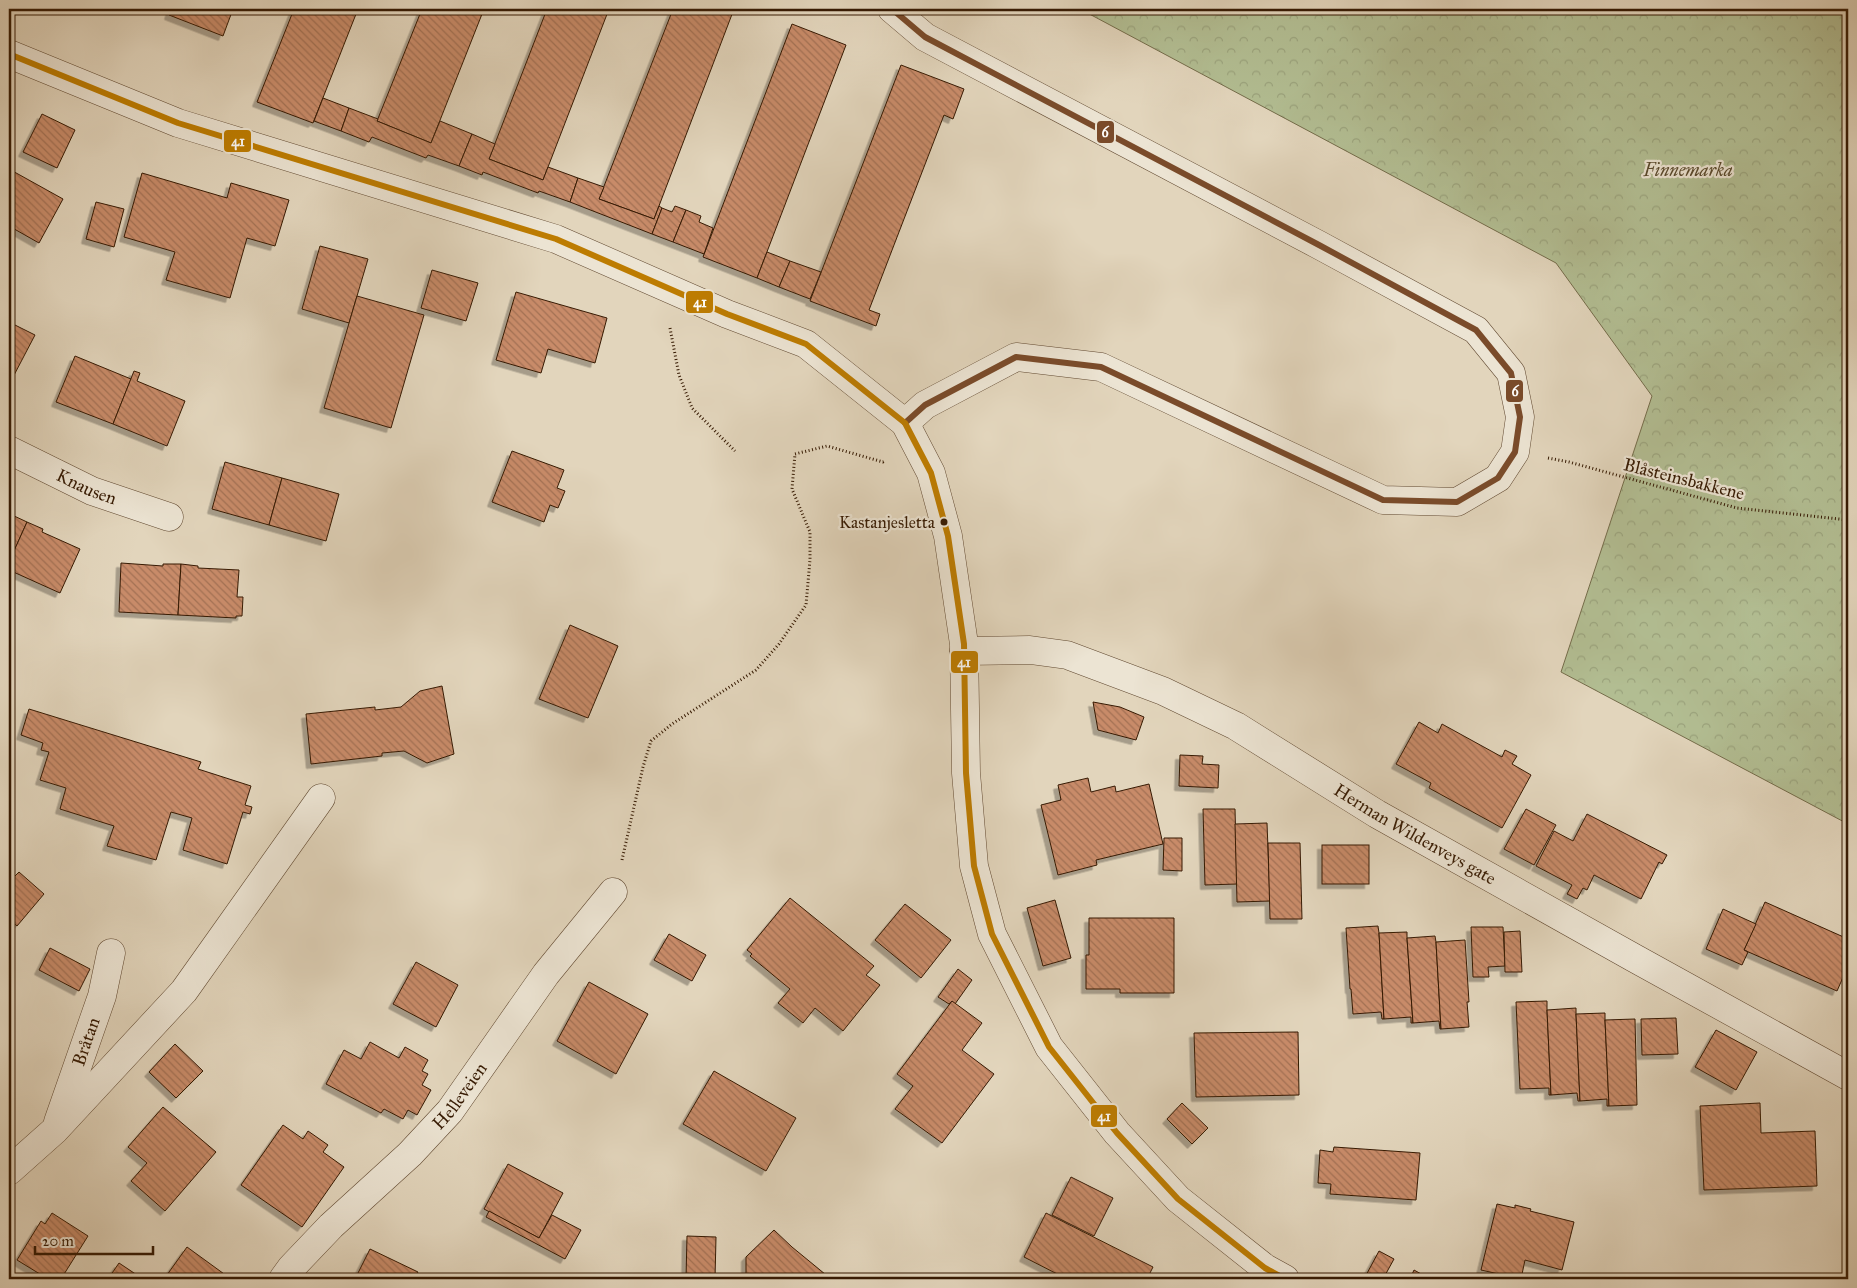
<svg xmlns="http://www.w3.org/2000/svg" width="1857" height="1288" font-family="'IM FELL Great Primer',serif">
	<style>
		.forest { fill: url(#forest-crowns); stroke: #746c4a }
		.building { fill: url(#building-back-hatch); stroke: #361a03; filter: url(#shadow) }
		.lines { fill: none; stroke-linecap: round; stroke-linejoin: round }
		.minor-casing { stroke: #614931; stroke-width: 29 }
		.path { stroke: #361a03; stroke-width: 3; stroke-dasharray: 1 2.5; stroke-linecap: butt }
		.minor { stroke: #ece4d3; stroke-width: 28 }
		.bus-1-casing { stroke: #ece4d3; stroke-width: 10 }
		.bus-2-casing { stroke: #ece4d3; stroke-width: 10 }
		.bus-1 { stroke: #7a4b2a; stroke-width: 6 }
		.bus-2 { stroke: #bd7c01; stroke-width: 6 }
		.bus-dot { fill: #361a03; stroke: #ece4d3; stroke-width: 2 }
		.labels { text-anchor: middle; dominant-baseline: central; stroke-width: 4.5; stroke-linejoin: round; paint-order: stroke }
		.bus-label { font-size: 17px; fill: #361a03; stroke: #ece4d3; text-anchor: end }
		.park-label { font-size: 18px; font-style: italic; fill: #5b4b2e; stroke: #ece4d3 }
		.street-label { font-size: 18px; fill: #361a03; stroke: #ece4d3 }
		.line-badge { stroke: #ece4d3; stroke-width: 2 }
		.badge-label { font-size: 14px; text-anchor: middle; font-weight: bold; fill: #fff }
	</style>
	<defs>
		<pattern id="forest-crowns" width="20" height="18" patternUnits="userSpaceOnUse" patternTransform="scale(1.25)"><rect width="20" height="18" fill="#b2bd92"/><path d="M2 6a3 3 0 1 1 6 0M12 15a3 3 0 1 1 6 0" fill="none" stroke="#9aa27c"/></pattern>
		<pattern id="building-back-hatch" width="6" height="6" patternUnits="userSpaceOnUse" patternTransform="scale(1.25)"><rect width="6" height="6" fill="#c88b69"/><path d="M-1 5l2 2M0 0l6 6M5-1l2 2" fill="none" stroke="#a37154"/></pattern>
		<filter id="shadow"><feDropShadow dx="-4.5" dy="4.5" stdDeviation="0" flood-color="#0004"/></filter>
	</defs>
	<rect width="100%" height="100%" fill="#e2d5bc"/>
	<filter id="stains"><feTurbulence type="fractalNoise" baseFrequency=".004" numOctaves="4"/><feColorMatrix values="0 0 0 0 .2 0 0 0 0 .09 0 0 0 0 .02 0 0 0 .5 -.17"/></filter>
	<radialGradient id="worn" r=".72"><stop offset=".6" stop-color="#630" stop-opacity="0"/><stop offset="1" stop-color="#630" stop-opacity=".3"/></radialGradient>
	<polygon class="forest" points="1080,9 1848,9 1848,824 1561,672 1652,396 1556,263"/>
	<g class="building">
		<polygon points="171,9 233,9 223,36 169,15"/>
		<polygon points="294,9 358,9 313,123 257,102"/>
		<polygon points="422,9 484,9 431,143 377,121"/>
		<polygon points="547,9 609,9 543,180 489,159"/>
		<polygon points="673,9 734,9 654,219 599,199"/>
		<polygon points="792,24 846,45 757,278 703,257"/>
		<polygon points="901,65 964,89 953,119 944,115 869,310 880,314 876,326 810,301"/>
		<polygon points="323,98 349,108 341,131 314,121"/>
		<polygon points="349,108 378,119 377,121 431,143 440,121 472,134 459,166 428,155 426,158 372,137 369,142 341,131"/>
		<polygon points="42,114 75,130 57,168 23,152"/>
		<polygon points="472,134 495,144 489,159 543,180 548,167 578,178 570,202 539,191 538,193 483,172 482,175 459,166"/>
		<polygon points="9,169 63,199 39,243 9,226"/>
		<polygon points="142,173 227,198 231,183 289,200 275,246 247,238 230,298 166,280 175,252 124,237"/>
		<polygon points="578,178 604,187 599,199 654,219 659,206 662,208 652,234 570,202"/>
		<polygon points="96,202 124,209 114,247 86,239"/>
		<polygon points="675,206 686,210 673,242 652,234 662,208 672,212"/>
		<polygon points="686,210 701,216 699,222 713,228 704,254 673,242"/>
		<polygon points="320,246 368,259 349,323 302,309"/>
		<polygon points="767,252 790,261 779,287 757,278"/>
		<polygon points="790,261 821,272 810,299 779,287"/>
		<polygon points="432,270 478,283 466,321 421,308"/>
		<polygon points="516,292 607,318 595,363 548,349 541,373 496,360"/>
		<polygon points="357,296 424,315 391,428 324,408"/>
		<polygon points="9,322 35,335 12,379 9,377"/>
		<polygon points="75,356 131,379 113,424 56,402"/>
		<polygon points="134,371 140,373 137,381 185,401 167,446 113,424"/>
		<polygon points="512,451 564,470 557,488 565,491 558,508 550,505 544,522 492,502"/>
		<polygon points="225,462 282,478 269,525 212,509"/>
		<polygon points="282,478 339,494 326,541 269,525"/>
		<polygon points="12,515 27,522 9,562 9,517 11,518"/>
		<polygon points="27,522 43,529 42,532 80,549 60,593 9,570 9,562"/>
		<polygon points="121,563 163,566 163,564 181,564 178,615 119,612"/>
		<polygon points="181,564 198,566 198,568 239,570 237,597 243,597 242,616 236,616 236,618 178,615"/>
		<polygon points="570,625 618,646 588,718 539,699"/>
		<polygon points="442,686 454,754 427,763 404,751 382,753 382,756 311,764 306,714 375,707 375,710 401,707 420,691"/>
		<polygon points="1093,702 1120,707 1144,717 1136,740 1098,730"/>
		<polygon points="29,709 201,762 198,769 251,786 245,805 252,807 250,814 243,812 227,864 183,850 192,818 171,812 156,860 107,846 114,826 60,809 66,788 40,780 49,752 41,750 43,743 21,735"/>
		<polygon points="1419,722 1438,733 1442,724 1502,757 1505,750 1517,756 1512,764 1531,775 1502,828 1429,788 1431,783 1396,764"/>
		<polygon points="1180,755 1203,756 1202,764 1219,765 1218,788 1179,786"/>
		<polygon points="1088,778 1091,792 1115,786 1116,792 1149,784 1163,844 1096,860 1097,865 1058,875 1041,805 1061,800 1058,785"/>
		<polygon points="1203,809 1235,809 1237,884 1205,885"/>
		<polygon points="1526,809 1556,825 1534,865 1504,849"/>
		<polygon points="1587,814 1667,855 1662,864 1659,862 1641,899 1594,875 1587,890 1583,888 1577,899 1567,894 1572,885 1536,866 1554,831 1573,841"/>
		<polygon points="1267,823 1270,901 1237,902 1235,824"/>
		<polygon points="1164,838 1182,838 1182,871 1163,870"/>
		<polygon points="1268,843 1300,843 1302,919 1270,919"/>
		<rect x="1322" y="845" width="47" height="39"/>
		<polygon points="19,872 44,894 17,926 9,919 9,873 14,877"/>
		<polygon points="790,898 874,966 866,975 880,985 843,1031 815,1008 803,1023 778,1003 790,989 750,956 752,954 747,950"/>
		<polygon points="1055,900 1071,958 1043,966 1027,908"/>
		<polygon points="1765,902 1848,939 1848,966 1837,991 1744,950"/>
		<polygon points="905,904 951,940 921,978 875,940"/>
		<polygon points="1723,909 1756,924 1744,950 1748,952 1742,965 1706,949"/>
		<polygon points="1089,918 1174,918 1174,993 1120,993 1120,989 1086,989 1086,955 1089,955"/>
		<polygon points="1378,926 1379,933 1384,1019 1382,1019 1381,1012 1353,1014 1351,989 1350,989 1346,928"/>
		<polygon points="1471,927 1503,927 1505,966 1488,967 1489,977 1473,977"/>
		<polygon points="1520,931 1522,972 1505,972 1504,932"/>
		<polygon points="1407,932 1407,938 1413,1023 1411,1023 1411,1017 1384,1019 1379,933"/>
		<polygon points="669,934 706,955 692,981 654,960"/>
		<polygon points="1435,936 1436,942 1441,1029 1440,1029 1439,1021 1413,1023 1407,938"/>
		<polygon points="1465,940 1469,1002 1467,1002 1469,1027 1441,1029 1436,942"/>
		<polygon points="50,948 90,969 79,991 39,970"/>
		<polygon points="416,962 458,985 436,1027 393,1004"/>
		<polygon points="958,969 972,980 955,1004 952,1001 949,1004 938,997"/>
		<polygon points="589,982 648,1014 616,1074 557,1041"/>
		<polygon points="952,1001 982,1023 962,1050 994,1074 942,1143 895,1109 913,1086 897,1074"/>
		<polygon points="1547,1001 1547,1010 1551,1095 1549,1095 1549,1088 1520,1089 1516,1002"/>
		<polygon points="1576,1008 1576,1014 1580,1101 1578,1101 1577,1093 1551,1095 1547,1010"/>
		<polygon points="1605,1013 1605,1020 1609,1106 1607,1106 1607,1099 1580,1101 1576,1014"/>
		<polygon points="1676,1018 1678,1054 1642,1055 1641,1019"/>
		<polygon points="1635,1019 1637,1105 1609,1106 1605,1020"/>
		<polygon points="1716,1030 1757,1052 1736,1090 1695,1067"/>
		<polygon points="1298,1032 1299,1095 1196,1097 1194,1033"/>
		<polygon points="370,1042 399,1058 405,1047 428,1060 422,1071 428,1074 422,1085 431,1090 417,1115 408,1110 403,1119 384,1109 381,1113 326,1084 344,1050 361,1059"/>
		<polygon points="175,1044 203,1071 176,1098 149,1072"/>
		<polygon points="714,1071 796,1118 766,1171 683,1124"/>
		<polygon points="1182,1103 1208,1128 1192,1144 1167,1119"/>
		<polygon points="1760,1103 1761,1133 1815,1131 1817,1186 1704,1190 1700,1106"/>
		<polygon points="163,1107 216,1152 165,1211 131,1181 147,1163 128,1147"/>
		<polygon points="283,1125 303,1139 308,1131 328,1145 323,1152 344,1167 302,1227 241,1185"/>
		<polygon points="1334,1147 1420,1153 1416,1200 1330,1194 1331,1184 1318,1183 1320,1150 1333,1152"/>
		<polygon points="508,1164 563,1193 539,1238 484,1209"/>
		<polygon points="1071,1177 1113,1198 1094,1236 1052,1215"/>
		<polygon points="1497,1204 1515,1208 1515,1205 1531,1209 1530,1211 1574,1222 1562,1270 1525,1260 1521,1279 1481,1270"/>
		<polygon points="489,1211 539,1238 552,1215 581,1230 565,1259 486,1217"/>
		<polygon points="52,1213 88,1236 61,1279 48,1279 17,1260 41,1221 45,1224"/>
		<polygon points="1046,1213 1153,1267 1147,1279 1067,1279 1024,1257"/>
		<polygon points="774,1230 792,1247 831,1279 746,1279 746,1257"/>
		<polygon points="687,1236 716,1237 715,1279 686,1279"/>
		<polygon points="187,1247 231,1279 164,1279"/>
		<polygon points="370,1249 418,1272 414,1279 355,1279"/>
		<polygon points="1379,1251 1394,1259 1383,1279 1364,1279"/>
		<polygon points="119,1263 143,1279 108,1279"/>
		<polygon points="1414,1270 1430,1279 1410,1279"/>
	</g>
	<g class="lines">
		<defs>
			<g id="minor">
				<polyline points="892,9 925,37 1319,245 1476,330 1511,373 1520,417 1515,452 1498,478 1457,502 1383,500 1101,367 1016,357 925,405 905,423"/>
				<polyline points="9,54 178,123 556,239 727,314 806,344 905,423 931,473 948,536 964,644 966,773 974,866 992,934 1049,1047 1117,1133 1178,1199 1265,1268 1285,1279"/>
				<path id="s1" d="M9 450 92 491 169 517"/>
				<path id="s2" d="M964 651 1030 650 1067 655 1163 691 1236 726 1377 814 1636 959 1848 1076"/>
				<path id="s3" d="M58 1122 102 996 111 953"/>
				<polyline points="9,1171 55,1130 184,991 321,798"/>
				<path id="s4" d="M283 1279 291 1268 331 1226 410 1154 450 1111 546 974 613 892"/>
			</g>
		</defs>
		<use href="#minor" class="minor-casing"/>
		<g class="path">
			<polyline points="670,328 679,375 692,408 735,451"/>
			<polyline points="1548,458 1569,462 1737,508 1848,520"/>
			<polyline points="622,860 643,767 651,741 672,724 756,670 779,644 806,605 810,560 810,532 792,489 795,454 827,446 883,462 885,461"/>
		</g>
		<use href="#minor" class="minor"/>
		<defs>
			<polyline id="bus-1" points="892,9 925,37 1319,245 1476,330 1511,373 1520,417 1515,452 1498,478 1457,502 1383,500 1101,367 1016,357 925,405 905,423"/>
			<polyline id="bus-2" points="9,54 178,123 556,239 727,314 806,344 905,423 931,473 948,536 964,644 966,773 974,866 992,934 1049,1047 1117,1133 1178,1199 1265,1268 1285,1279"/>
		</defs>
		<use href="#bus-1" class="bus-1-casing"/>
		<use href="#bus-2" class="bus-2-casing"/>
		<use href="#bus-1" class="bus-1"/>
		<use href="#bus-2" class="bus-2"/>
	</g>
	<circle class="bus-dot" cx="944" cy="522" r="4.5"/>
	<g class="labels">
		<g class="bus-label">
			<text x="935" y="522">Kastanjesletta</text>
		</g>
		<g class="park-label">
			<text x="1688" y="170">Finnemarka</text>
		</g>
		<g class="street-label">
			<text transform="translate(1684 479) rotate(14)">Blåsteinsbakkene</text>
			<text stroke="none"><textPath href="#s1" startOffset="86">Knausen</textPath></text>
			<text stroke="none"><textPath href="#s2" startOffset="496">Herman Wildenveys gate</textPath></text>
			<text stroke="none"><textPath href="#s3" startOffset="85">Bråtan</textPath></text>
			<text stroke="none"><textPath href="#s4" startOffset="255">Helleveien</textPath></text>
		</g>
	</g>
	<g class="line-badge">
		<rect x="1096" y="120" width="19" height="24" rx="5" fill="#7a4b2a"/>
		<rect x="223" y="129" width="29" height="24" rx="5" fill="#bd7c01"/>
		<rect x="685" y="290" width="29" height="24" rx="5" fill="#bd7c01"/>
		<rect x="1505" y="379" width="19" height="24" rx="5" fill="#7a4b2a"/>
		<rect x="950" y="650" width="29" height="24" rx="5" fill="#bd7c01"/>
		<rect x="1090" y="1104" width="28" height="24" rx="5" fill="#bd7c01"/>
	</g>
	<g class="badge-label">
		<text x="1105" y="137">6</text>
		<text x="238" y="146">41</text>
		<text x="700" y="307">41</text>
		<text x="1515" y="396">6</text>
		<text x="964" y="667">41</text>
		<text x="1104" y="1121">41</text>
	</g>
	<rect width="1857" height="1288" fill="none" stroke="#e2d5bc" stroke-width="30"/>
	<rect x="10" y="10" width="1837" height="1268" fill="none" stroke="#361a03" stroke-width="2.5"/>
	<rect x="15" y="15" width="1827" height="1258" fill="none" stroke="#361a03"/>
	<path d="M35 1246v8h118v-8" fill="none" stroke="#361a03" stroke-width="2.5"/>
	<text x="42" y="1246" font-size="15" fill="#361a03" stroke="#ece4d3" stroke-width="4" paint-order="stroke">20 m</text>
	<rect width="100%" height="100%" filter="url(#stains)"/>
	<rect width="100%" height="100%" fill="url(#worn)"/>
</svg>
